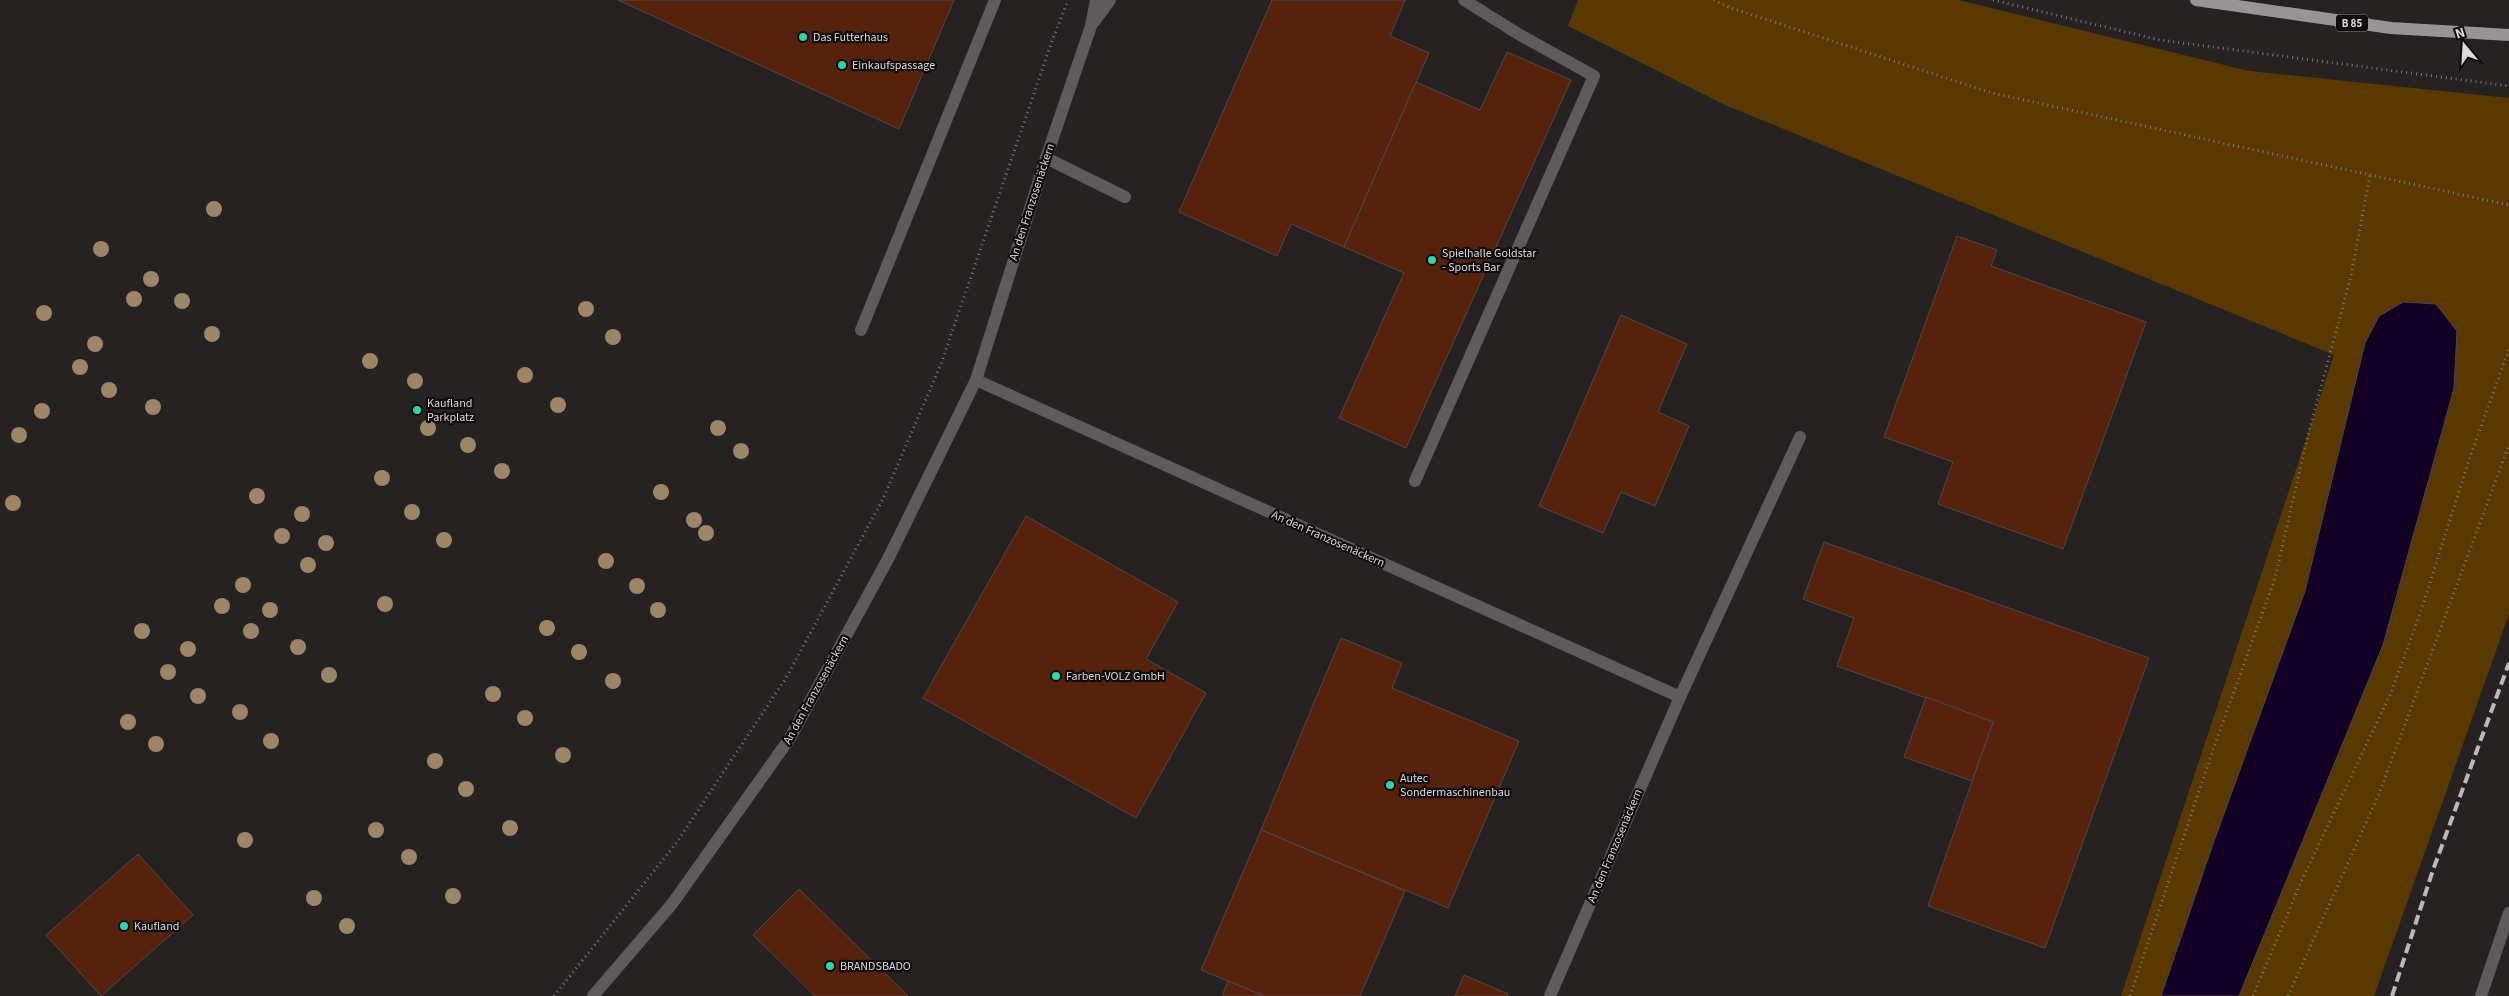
<svg xmlns="http://www.w3.org/2000/svg" width="2509" height="996" font-family="'Source Sans 3',sans-serif">
	<style>
		.green { fill: #593900 }
		.water { fill: #120024; stroke: #4f415a }
		.building { fill: #56220b; stroke: #4d4846 }
		.lines { fill: none; stroke-linecap: round; stroke-linejoin: round }
		.path { stroke: #7c7778; stroke-width: 3; stroke-dasharray: 1 4; stroke-linecap: butt }
		.minor { stroke: #5d5b5d; stroke-width: 12 }
		.major { stroke: #979396; stroke-width: 12 }
		.rail { stroke: #bcb8b9; stroke-width: 4; stroke-dasharray: 10 5; stroke-linecap: butt }
		.tree { fill: #9d8568 }
		.poi-dot { fill: #29d5ac; stroke: #0e0c0c; stroke-width: 2 }
		.labels { text-anchor: middle; dominant-baseline: central; stroke-width: 4.5; stroke-linejoin: round; paint-order: stroke }
		.shield { fill: #0e0c0c; stroke: #9e9b9c; stroke-width: 1 }
		.shield-label { font-size: 11px; font-weight: bold; fill: #dcd8d9 }
		.poi-label { font-size: 12px; fill: #dcd8d9; stroke: #0e0c0c; text-anchor: start }
		.street-label { font-size: 12px; fill: #dcd8d9; stroke: #0e0c0c }
	</style>
	<rect width="100%" height="100%" fill="#272222"/>
	<polygon class="green" points="1578,0 1958,0 2249,71 2509,98 2509,614 2374,996 2121,996 2334,355 1725,105 1568,26"/>
	<polygon class="water" points="2403,302 2436,304 2457,331 2454,388 2383,645 2239,996 2161,996 2213,844 2305,591 2365,343 2379,316"/>
	<g class="building">
		<polygon points="618,0 954,0 899,129"/>
		<polygon points="1272,0 1405,0 1390,36 1429,53 1344,247 1291,224 1277,256 1179,212"/>
		<polygon points="1507,52 1571,80 1406,448 1339,418 1404,273 1344,247 1416,82 1480,110"/>
		<polygon points="1957,236 1997,250 1991,266 2146,322 2063,549 1938,504 1953,462 1884,437"/>
		<polygon points="1621,315 1687,344 1658,412 1689,426 1655,506 1621,492 1603,533 1539,506"/>
		<polygon points="1026,516 1178,602 1146,659 1206,693 1136,818 923,698"/>
		<polygon points="1824,542 2149,658 2045,948 1928,906 1993,722 1837,666 1854,618 1803,599"/>
		<polygon points="1341,638 1402,663 1392,688 1519,741 1448,908 1261,830"/>
		<polygon points="1926,697 1993,722 1972,781 1904,757"/>
		<polygon points="1261,830 1405,891 1360,996 1264,996 1201,970"/>
		<polygon points="138,854 193,915 101,996 46,935"/>
		<polygon points="799,889 908,996 815,996 753,935"/>
		<polygon points="1464,975 1508,994 1507,996 1455,996"/>
		<polygon points="1228,981 1264,996 1222,996"/>
	</g>
	<g class="lines">
		<g class="path">
			<polyline points="1714,0 1728,7 1992,93 2509,205"/>
			<polyline points="1993,0 2160,40 2509,86"/>
			<polyline points="554,996 677,842 786,678 883,499 941,364 1052,41 1067,3"/>
			<polyline points="2130,996 2214,747 2275,578 2308,435 2351,276 2370,175"/>
			<polyline points="2253,996 2301,882 2390,695 2420,614 2469,460 2509,349"/>
			<polyline points="2288,996 2379,794 2509,445"/>
		</g>
		<g class="minor">
			<polyline points="1094,22 1110,0"/>
			<polyline points="1046,158 1125,197"/>
			<polyline points="861,330 995,0"/>
			<polyline points="976,380 1680,697 1800,437"/>
			<polyline points="1415,481 1594,76 1520,35 1464,0"/>
			<polyline points="593,996 672,904 790,738 888,559 976,380 1046,158 1091,26 1096,0"/>
			<polyline points="1550,996 1680,697"/>
			<polyline points="2481,996 2509,913"/>
		</g>
		<polyline class="major" points="2196,0 2391,28 2509,35"/>
		<polyline class="rail" points="2392,996 2433,870 2509,663"/>
	</g>
	<g class="tree">
		<circle cx="214" cy="209" r="8"/>
		<circle cx="101" cy="249" r="8"/>
		<circle cx="151" cy="279" r="8"/>
		<circle cx="134" cy="299" r="8"/>
		<circle cx="182" cy="301" r="8"/>
		<circle cx="586" cy="309" r="8"/>
		<circle cx="44" cy="313" r="8"/>
		<circle cx="212" cy="334" r="8"/>
		<circle cx="613" cy="337" r="8"/>
		<circle cx="95" cy="344" r="8"/>
		<circle cx="370" cy="361" r="8"/>
		<circle cx="80" cy="367" r="8"/>
		<circle cx="525" cy="375" r="8"/>
		<circle cx="415" cy="381" r="8"/>
		<circle cx="109" cy="390" r="8"/>
		<circle cx="558" cy="405" r="8"/>
		<circle cx="153" cy="407" r="8"/>
		<circle cx="42" cy="411" r="8"/>
		<circle cx="428" cy="428" r="8"/>
		<circle cx="718" cy="428" r="8"/>
		<circle cx="19" cy="435" r="8"/>
		<circle cx="468" cy="445" r="8"/>
		<circle cx="741" cy="451" r="8"/>
		<circle cx="502" cy="471" r="8"/>
		<circle cx="382" cy="478" r="8"/>
		<circle cx="661" cy="492" r="8"/>
		<circle cx="257" cy="496" r="8"/>
		<circle cx="13" cy="503" r="8"/>
		<circle cx="412" cy="512" r="8"/>
		<circle cx="302" cy="514" r="8"/>
		<circle cx="694" cy="520" r="8"/>
		<circle cx="706" cy="533" r="8"/>
		<circle cx="282" cy="536" r="8"/>
		<circle cx="444" cy="540" r="8"/>
		<circle cx="326" cy="543" r="8"/>
		<circle cx="606" cy="561" r="8"/>
		<circle cx="308" cy="565" r="8"/>
		<circle cx="243" cy="585" r="8"/>
		<circle cx="637" cy="586" r="8"/>
		<circle cx="385" cy="604" r="8"/>
		<circle cx="222" cy="606" r="8"/>
		<circle cx="270" cy="610" r="8"/>
		<circle cx="658" cy="610" r="8"/>
		<circle cx="547" cy="628" r="8"/>
		<circle cx="142" cy="631" r="8"/>
		<circle cx="251" cy="631" r="8"/>
		<circle cx="298" cy="647" r="8"/>
		<circle cx="188" cy="649" r="8"/>
		<circle cx="579" cy="652" r="8"/>
		<circle cx="168" cy="672" r="8"/>
		<circle cx="329" cy="675" r="8"/>
		<circle cx="613" cy="681" r="8"/>
		<circle cx="493" cy="694" r="8"/>
		<circle cx="198" cy="696" r="8"/>
		<circle cx="240" cy="712" r="8"/>
		<circle cx="525" cy="718" r="8"/>
		<circle cx="128" cy="722" r="8"/>
		<circle cx="271" cy="741" r="8"/>
		<circle cx="156" cy="744" r="8"/>
		<circle cx="563" cy="755" r="8"/>
		<circle cx="435" cy="761" r="8"/>
		<circle cx="466" cy="789" r="8"/>
		<circle cx="510" cy="828" r="8"/>
		<circle cx="376" cy="830" r="8"/>
		<circle cx="245" cy="840" r="8"/>
		<circle cx="409" cy="857" r="8"/>
		<circle cx="453" cy="896" r="8"/>
		<circle cx="314" cy="898" r="8"/>
		<circle cx="347" cy="926" r="8"/>
	</g>
	<g class="poi-dot">
		<circle cx="803" cy="37" r="5"/>
		<circle cx="842" cy="65" r="5"/>
		<circle cx="1432" cy="260" r="5"/>
		<circle cx="417" cy="410" r="5"/>
		<circle cx="1056" cy="676" r="5"/>
		<circle cx="1390" cy="785" r="5"/>
		<circle cx="124" cy="926" r="5"/>
		<circle cx="830" cy="966" r="5"/>
	</g>
	<g class="labels">
		<rect class="shield" x="2336" y="14.5" width="32" height="17" rx="4"/>
		<g class="shield-label">
			<text x="2352" y="23">B 85</text>
		</g>
		<g class="poi-label">
			<text x="813" y="37">Das Futterhaus</text>
			<text x="852" y="65">Einkaufspassage</text>
			<text x="1442" y="253">Spielhalle Goldstar<tspan x="1442" dy="14">- Sports Bar</tspan></text>
			<text x="427" y="403">Kaufland<tspan x="427" dy="14">Parkplatz</tspan></text>
			<text x="1066" y="676">Farben-VOLZ GmbH</text>
			<text x="1400" y="778">Autec<tspan x="1400" dy="14">Sondermaschinenbau</tspan></text>
			<text x="134" y="926">Kaufland</text>
			<text x="840" y="966">BRANDSBADO</text>
		</g>
		<g class="street-label">
			<text transform="translate(1032 202) rotate(-72)">An den Franzosenäckern</text>
			<text transform="translate(1328 539) rotate(24)">An den Franzosenäckern</text>
			<text transform="translate(816 690) rotate(-61)">An den Franzosenäckern</text>
			<text transform="translate(1615 846) rotate(-67)">An den Franzosenäckern</text>
		</g>
	</g>
	<g transform="translate(2464 45) rotate(342)" stroke="#0e0c0c" stroke-width="4" paint-order="stroke">
	<path d="M0-4L9 19L0 12L-9 19Z" fill="#dcd8d9"/>
	<text y="-8" font-size="14" font-weight="bold" text-anchor="middle" fill="#dcd8d9">N</text>
	</g>
</svg>
